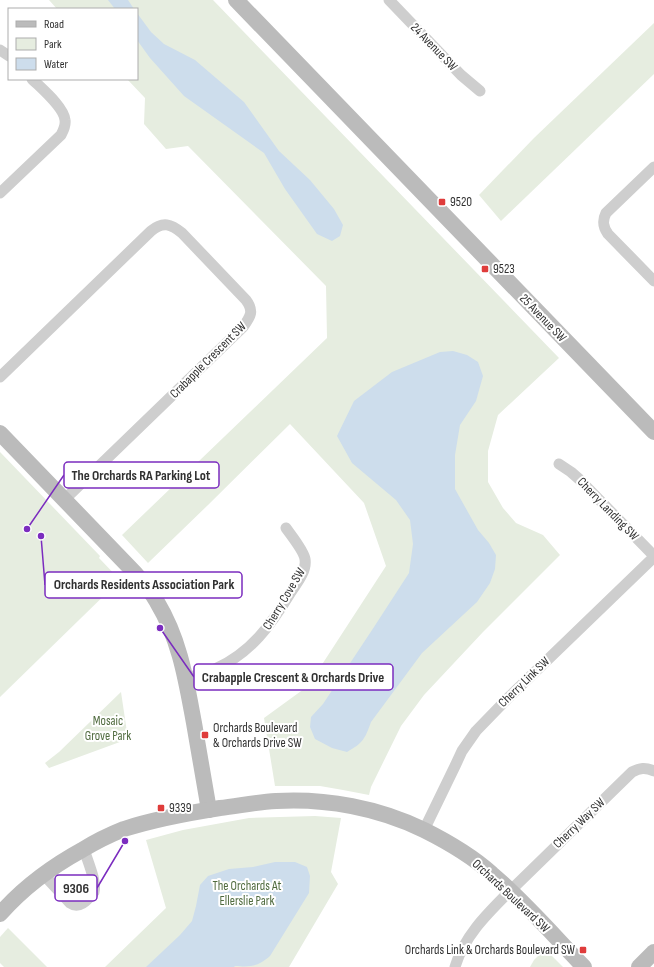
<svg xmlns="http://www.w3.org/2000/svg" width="654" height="967" font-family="'Sofia Sans Condensed',sans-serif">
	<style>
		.green { fill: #e6ede0 }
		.water { fill: #cdddec }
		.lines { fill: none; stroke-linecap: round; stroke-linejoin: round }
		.street { stroke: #cecece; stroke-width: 11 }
		.secondary { stroke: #bbb; stroke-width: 16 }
		.poi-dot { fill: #df3c3b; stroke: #fff; stroke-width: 1.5 }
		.labels { text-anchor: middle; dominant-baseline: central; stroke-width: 4; stroke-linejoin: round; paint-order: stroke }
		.street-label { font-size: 13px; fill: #313131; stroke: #fff }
		.poi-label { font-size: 13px; fill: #313131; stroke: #fff; text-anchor: start }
		.park-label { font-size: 13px; fill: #506b3f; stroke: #fff }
		.leader { fill: none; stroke: #7b2cbf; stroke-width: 1.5 }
		.callout-dot { fill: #7b2cbf; stroke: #fff; stroke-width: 1.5 }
		.callout { fill: #fff; stroke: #7b2cbf; stroke-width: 1.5 }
		.callout-label { font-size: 14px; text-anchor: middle; font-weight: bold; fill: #313131 }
	</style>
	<rect width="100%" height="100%" fill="#fff"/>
	<g class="green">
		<polygon points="49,0 213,0 559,358 498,415 488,451 488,482 503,508 516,523 543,535 560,555 483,632 424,695 401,726 371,787 369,795 343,790 320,786 275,786 264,718 308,686 386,566 364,503 290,424 208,505 148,563 122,535 327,338 326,286 188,146 166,149 144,124 145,98 127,79 137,79 137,9 57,9"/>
		<polygon points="654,23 654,74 501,221 479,195 534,138"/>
		<polygon points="0,452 100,556 99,558 120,580 0,697"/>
		<polygon points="121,692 128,739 49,768 45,763 59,752"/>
		<polygon points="315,816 341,818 331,872 338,884 289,967 105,967 166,908 146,840 183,830 249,818"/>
		<polygon points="8,928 47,967 4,967 0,963 0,937"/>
		<polygon points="545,949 563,967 530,967 534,960"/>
	</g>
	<g class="water">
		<polygon points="108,0 128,0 134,9 115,9"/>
		<polygon points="137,13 151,32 164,44 195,60 244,102 279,151 310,180 334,209 343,225 340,236 332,241 317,234 285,189 264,153 184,96 150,58 137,40"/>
		<path d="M453 351 467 355 478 362 483 376 476 401 460 425 455 455V489L478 530 489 543 496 555 495 569 490 583 477 602 422 653 371 722C365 739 363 743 347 752L332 748 315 739 310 727 311 717 323 704 374 627 409 573 413 544 410 520 396 500 352 463 337 436 354 401 392 372 440 352Z"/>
		<path d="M275 862H295L307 867 310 876 309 893 270 956C257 967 251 967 235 966L234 967H146L180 935 192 921 196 906 200 885 208 876 229 869 253 867Z"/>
	</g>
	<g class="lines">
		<g class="street">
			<polyline points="389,0 461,75 480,91"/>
			<polyline points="0,50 9,56"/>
			<path d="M654 167 606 213C602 221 603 227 608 234L654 281"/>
			<path d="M0 193 61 135C63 131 66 126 65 120 64 107 41 88 32 79"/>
			<path d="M0 377 151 231C163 221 171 224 182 233L246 300C254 311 251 316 243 327L64 500"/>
			<polyline points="559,464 571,472 579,479 654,556"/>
			<path d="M186 678C196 675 206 673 215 669 251 653 271 625 291 592 297 583 307 571 305 559 304 551 291 535 286 528"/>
			<polyline points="424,830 456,764 462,751 476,731 509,697 654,557"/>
			<path d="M43 874 70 903C80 910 88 899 94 892 97 881 87 860 84 849"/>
			<path d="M455 967C464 936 488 913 510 891L632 772C640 768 645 767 654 771"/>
		</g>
		<g class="secondary">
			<polyline points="236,0 654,432"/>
			<path d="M0 433 135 573C143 582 151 591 157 602 180 640 186 680 194 723 199 752 204 781 209 810"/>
			<path d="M0 914C23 888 51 867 82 850 95 842 109 835 124 829 155 819 188 813 220 808 238 806 257 802 276 801 326 798 379 808 424 830 448 842 472 856 492 874 525 902 554 936 584 967"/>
			<polyline points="639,967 654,952"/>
		</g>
	</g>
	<g class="poi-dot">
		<rect x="438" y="198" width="8" height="8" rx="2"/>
		<rect x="481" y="265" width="8" height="8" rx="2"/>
		<rect x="201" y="731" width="8" height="8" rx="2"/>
		<rect x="157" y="804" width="8" height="8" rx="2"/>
		<rect x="579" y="946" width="8" height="8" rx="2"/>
	</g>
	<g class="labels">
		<g class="street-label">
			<text transform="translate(434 47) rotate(46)">24 Avenue SW</text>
			<text transform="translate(543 318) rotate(46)">25 Avenue SW</text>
			<text transform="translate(208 360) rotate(-45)">Crabapple Crescent SW</text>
			<text transform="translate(608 509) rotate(46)">Cherry Landing SW</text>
			<text transform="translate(284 599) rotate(-59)">Cherry Cove SW</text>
			<text transform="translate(524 682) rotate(-44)">Cherry Link SW</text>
			<text transform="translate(579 823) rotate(-44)">Cherry Way SW</text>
			<text transform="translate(511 896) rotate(43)">Orchards Boulevard SW</text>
		</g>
		<g class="poi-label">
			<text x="450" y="202">9520</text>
			<text x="493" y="269">9523</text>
			<text x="213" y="728">Orchards Boulevard<tspan x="213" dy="15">&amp; Orchards Drive SW</tspan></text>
			<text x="169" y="808">9339</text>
			<text x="575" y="950" text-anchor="end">Orchards Link &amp; Orchards Boulevard SW</text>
		</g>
		<g class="park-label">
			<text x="108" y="721">Mosaic<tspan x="108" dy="15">Grove Park</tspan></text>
			<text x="247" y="886">The Orchards At<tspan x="247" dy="15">Ellerslie Park</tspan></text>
		</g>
	</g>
	<path class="leader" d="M27 529L64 475M41 536L45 585M160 628L194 677M125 841L97 888"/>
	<g class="callout-dot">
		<circle cx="27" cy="529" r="4"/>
		<circle cx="41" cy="536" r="4"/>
		<circle cx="160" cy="628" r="4"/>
		<circle cx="125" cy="841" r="4"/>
	</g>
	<g class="callout">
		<rect x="64" y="462" width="155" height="26" rx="4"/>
		<rect x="45" y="572" width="197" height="26" rx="4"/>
		<rect x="194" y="664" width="199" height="26" rx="4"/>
		<rect x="55" y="875" width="42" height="26" rx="4"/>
	</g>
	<g class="callout-label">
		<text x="141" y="480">The Orchards RA Parking Lot</text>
		<text x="144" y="589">Orchards Residents Association Park</text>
		<text x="293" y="682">Crabapple Crescent &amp; Orchards Drive</text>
		<text x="76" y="893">9306</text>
	</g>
	<rect x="8" y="8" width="130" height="72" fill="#ffffff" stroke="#adadad"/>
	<rect x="16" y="21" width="20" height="6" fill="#bbbbbb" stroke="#adadad"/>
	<text x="44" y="28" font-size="12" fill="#313131">Road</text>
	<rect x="16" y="38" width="20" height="12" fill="#e6ede0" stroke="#adadad"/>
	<text x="44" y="48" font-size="12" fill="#313131">Park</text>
	<rect x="16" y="58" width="20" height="12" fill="#cdddec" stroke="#adadad"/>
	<text x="44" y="68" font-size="12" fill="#313131">Water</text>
</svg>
